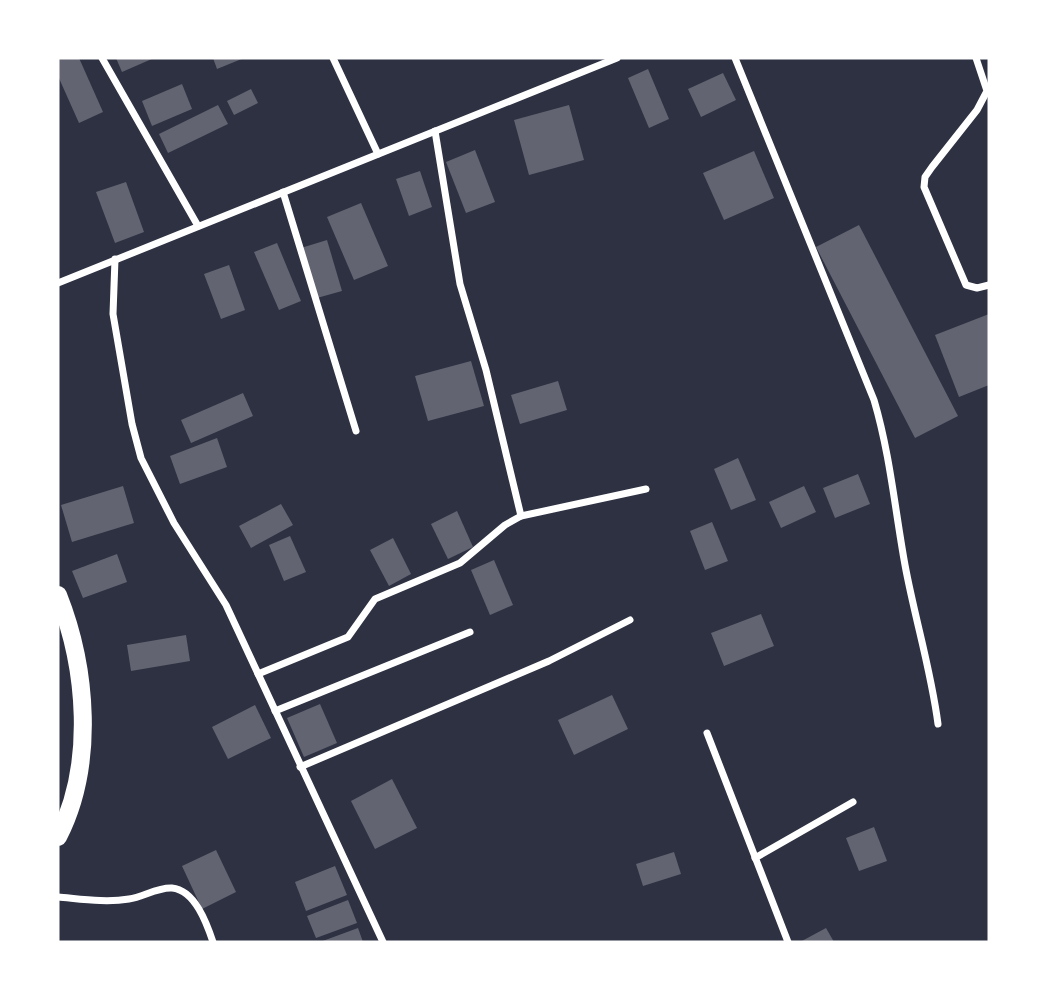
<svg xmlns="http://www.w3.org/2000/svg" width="1047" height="1000" font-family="'Zilla Slab',serif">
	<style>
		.building { fill: #626471 }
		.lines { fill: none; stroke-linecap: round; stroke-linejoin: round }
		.minor { stroke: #fff; stroke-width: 7 }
		.primary { stroke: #fff; stroke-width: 18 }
	</style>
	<rect width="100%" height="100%" fill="#2d3142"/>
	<g class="building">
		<polygon points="58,58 79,58 103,112 79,123 58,76"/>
		<polygon points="116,58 154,58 122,72"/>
		<polygon points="213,58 244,58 217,69"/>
		<polygon points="648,69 669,119 649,128 628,78"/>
		<polygon points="723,73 736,100 701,117 688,89"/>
		<polygon points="182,84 192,109 152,126 142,101"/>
		<polygon points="251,89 258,103 234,115 227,101"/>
		<polygon points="218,105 228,124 168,153 159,134"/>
		<polygon points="569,105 584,160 529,175 514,120"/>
		<polygon points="475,150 495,202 466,213 446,162"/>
		<polygon points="754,151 774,198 724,220 703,173"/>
		<polygon points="420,171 432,207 409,216 396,179"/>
		<polygon points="126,182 144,232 115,243 96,192"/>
		<polygon points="361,203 388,266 354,280 327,217"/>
		<polygon points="859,225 958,416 915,438 816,247"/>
		<polygon points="327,240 342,291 317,298 301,248"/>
		<polygon points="277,243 301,301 279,310 254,252"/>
		<polygon points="229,265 245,310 221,319 204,274"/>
		<polygon points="989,314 989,385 959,397 935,335"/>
		<polygon points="471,361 484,406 428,421 415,376"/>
		<polygon points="558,381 567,410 520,424 511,395"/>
		<polygon points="243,393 253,416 191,443 181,420"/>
		<polygon points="217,438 227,467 180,484 170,456"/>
		<polygon points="738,458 756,500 731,510 714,469"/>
		<polygon points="858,474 870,504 835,518 823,488"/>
		<polygon points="123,486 134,523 72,542 61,505"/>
		<polygon points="804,486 816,512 781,528 769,502"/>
		<polygon points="281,504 293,525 251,548 239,526"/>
		<polygon points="457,511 473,547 448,559 431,524"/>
		<polygon points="712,522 728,561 705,570 690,531"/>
		<polygon points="290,536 306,572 284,581 269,545"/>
		<polygon points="393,538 411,574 389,586 370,550"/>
		<polygon points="117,554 127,582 83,598 72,571"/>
		<polygon points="494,560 513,605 490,615 471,570"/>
		<polygon points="761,614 774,646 724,666 711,633"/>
		<polygon points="186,635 190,661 131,671 127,645"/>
		<polygon points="612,695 628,729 574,755 558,720"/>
		<polygon points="320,704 337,743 304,757 287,718"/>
		<polygon points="255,705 271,738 228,759 212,727"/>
		<polygon points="392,779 417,828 375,849 351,801"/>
		<polygon points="874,827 887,861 859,871 846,838"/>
		<polygon points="216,850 236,892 202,909 182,866"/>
		<polygon points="674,852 681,874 643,886 636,864"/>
		<polygon points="335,866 347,895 306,911 295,882"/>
		<polygon points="348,900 357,923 316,938 307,916"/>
		<polygon points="358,928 363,942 320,942"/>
		<polygon points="826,928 834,942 800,942"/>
	</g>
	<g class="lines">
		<g class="minor">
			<polyline points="102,58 198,226"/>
			<polyline points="333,58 378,154"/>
			<path d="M735 58 874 400C890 454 895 510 905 565 915 619 931 670 938 724"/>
			<polyline points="976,58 987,91 977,110 932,167 925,177 924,187 966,285 977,288 989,285"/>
			<polyline points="283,192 356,431"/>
			<polyline points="115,259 113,314 132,424 141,458 174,523 226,605 383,942"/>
			<polyline points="58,283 617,58"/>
			<polyline points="521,516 646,489"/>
			<polyline points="258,674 348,637 375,599 460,563 505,525 521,516 486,370 460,284 435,131"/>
			<polyline points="275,711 470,632"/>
			<polyline points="707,733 788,942"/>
			<polyline points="300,767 549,661 630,620"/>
			<polyline points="755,858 853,802"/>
			<path d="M58 897C81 899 106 903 129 899 143 897 158 887 172 888 195 890 207 924 213 942"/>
		</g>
		<path class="primary" d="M58 595C87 668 95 765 58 837"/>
	</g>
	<rect width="1047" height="1000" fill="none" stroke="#ffffff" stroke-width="119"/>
</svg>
